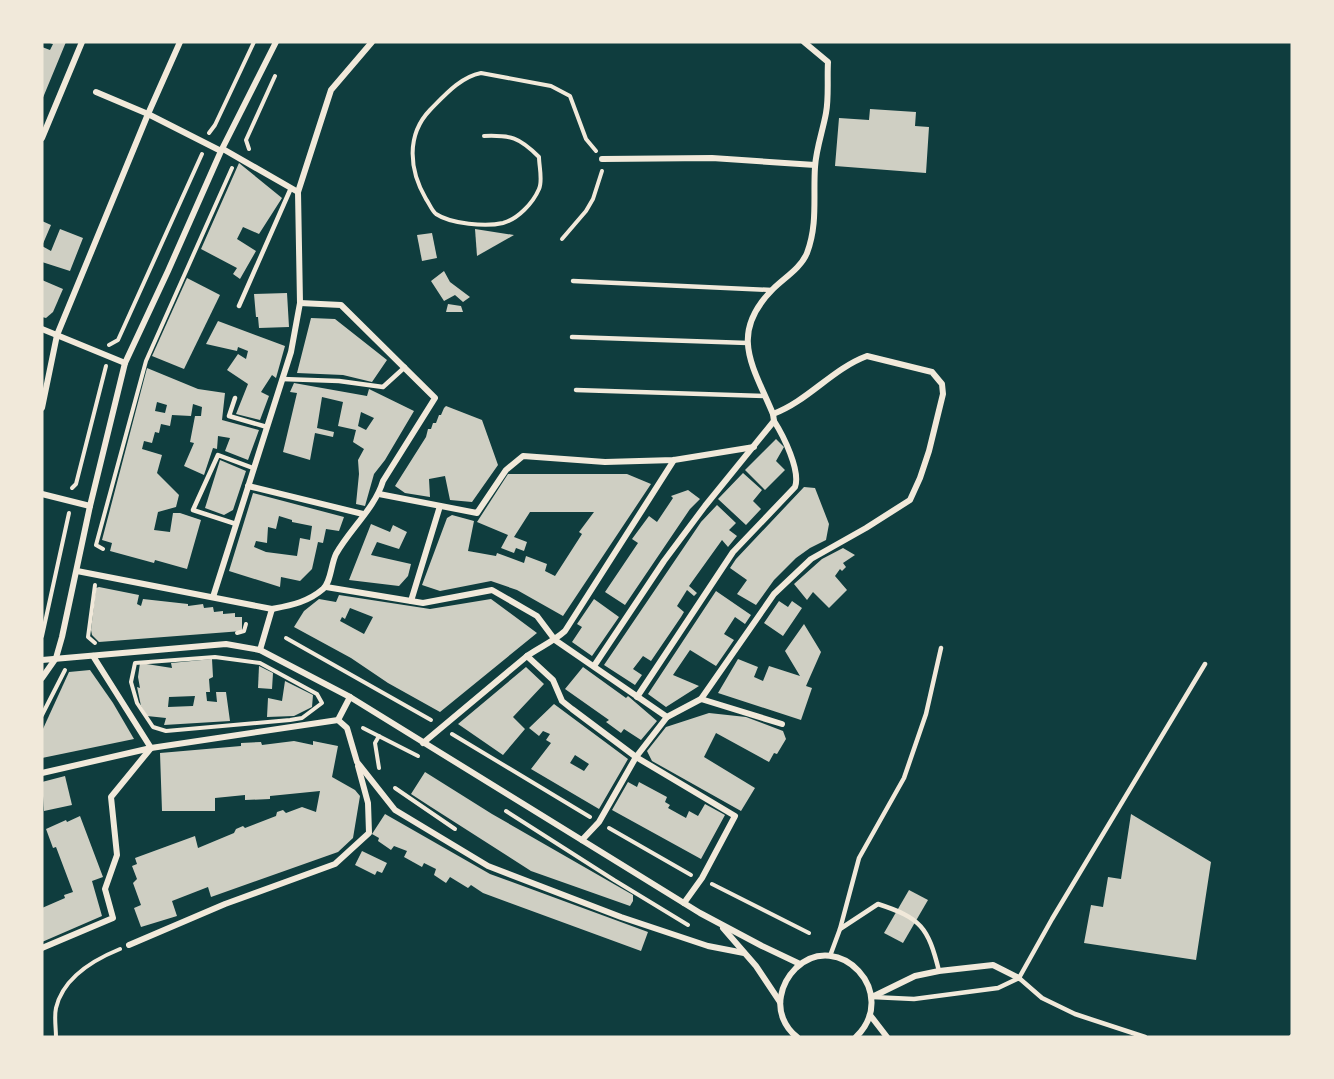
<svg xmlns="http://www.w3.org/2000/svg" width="1334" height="1079" font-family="Arial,sans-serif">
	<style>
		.building { fill: #cfcfc3; fill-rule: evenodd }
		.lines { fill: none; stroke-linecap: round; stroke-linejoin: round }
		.path { stroke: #f1e9da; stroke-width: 4 }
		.service { stroke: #f1e9da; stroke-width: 4.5 }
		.minor { stroke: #f1e9da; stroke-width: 6 }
	</style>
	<rect width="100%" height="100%" fill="#0f3d3e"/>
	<g class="building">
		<polygon points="47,42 66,42 42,100 42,47 50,50 53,44"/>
		<polygon points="870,109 916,112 915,126 929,127 926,173 835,166 839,118 869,120"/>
		<polygon points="239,163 282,198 259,234 243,227 237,239 256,251 240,279 233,274 237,268 201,249"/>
		<polygon points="42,221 51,225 42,246 51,251 60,229 83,238 70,271 42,262"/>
		<polygon points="475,229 514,235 477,256"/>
		<polygon points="432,233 437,258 422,261 417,235"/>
		<polygon points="444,271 450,282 470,297 463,302 455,295 444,301 431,281"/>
		<polygon points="187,278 220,295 184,369 152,356"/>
		<polygon points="42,280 63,289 53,312 46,318 42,317"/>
		<polygon points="287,293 289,327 259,328 258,317 256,317 254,294"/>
		<polygon points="448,304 461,306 463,312 446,312"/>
		<polygon points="311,318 335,319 387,360 372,382 343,375 297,373"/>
		<polygon points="218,321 285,346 276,378 272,375 261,392 269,396 260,420 236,414 248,384 227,370 238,354 246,359 248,351 238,347 237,351 206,344"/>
		<path d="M147 368 198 389 225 393 222 420 259 430 248 460 225 451 230 438 218 436 217 449 213 448 204 475 184 466 194 443 190 442 195 416H201L202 407 193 404 191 416 172 415 170 426 161 424 159 433 155 432 152 443 144 441 142 449 162 455 157 473 179 495 176 507 158 512 154 530 170 532 173 513H180L201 520 187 569 155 560 154 563 110 551 112 543 102 540ZM157 402 167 405 165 413 155 411Z"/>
		<path d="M294 383 367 396 369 389 414 411 385 460 374 474 365 506 356 504 359 474 358 460 364 449 353 442 356 430 338 426 343 402 322 397 317 428 334 432 333 437 315 433 310 460 283 452 297 393 290 392ZM361 412 374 418 366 430 358 426Z"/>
		<polygon points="446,406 482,420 498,465 472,502 450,500 445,476 429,479 430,497 405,493 395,486 426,437 428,429 431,429 433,423 436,423 439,415 441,415 444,408"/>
		<polygon points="776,439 784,447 776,461 785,470 765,490 745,470"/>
		<polygon points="220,460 246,471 233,510 224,515 205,508"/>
		<polygon points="743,473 762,490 753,501 761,509 746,525 718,499"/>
		<polygon points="508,474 627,474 651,484 563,616 517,590 491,581 440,591 422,585 447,518 452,515 474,521 468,551 496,556 497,553 524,563 526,556 547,564 545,571 555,576 582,534 579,532 594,512 530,512 514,537 527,542 524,551 516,548 514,553 501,548 508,535 477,522"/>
		<polygon points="804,487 815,488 829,524 826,540 810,548 796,558 774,580 756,605 737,594 747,580 730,568 736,559"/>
		<polygon points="688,490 700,499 690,509 625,605 605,592 638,543 632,539 649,516 657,522 673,498 671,496"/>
		<path d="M253 493 344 517 339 531 326 529 323 543 318 542 312 569 300 581 281 577 280 587 229 571ZM279 516 292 520V522L312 526 310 540 300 538 297 556 266 552 254 547 256 541 267 543 268 527 276 529Z"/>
		<polygon points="717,505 736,523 729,530 737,536 728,547 722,540 689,586 697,593 694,596 687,590 677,606 684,612 681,617 651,661 643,656 633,669 642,675 635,685 604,665 701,522"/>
		<polygon points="371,524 390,532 393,525 407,532 399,549 377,542 371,555 411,564 408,576 399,586 349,580"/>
		<polygon points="843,548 855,555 843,563 846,567 842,571 840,569 835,576 847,590 829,608 813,592 807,600 794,584 822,559"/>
		<polygon points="99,587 139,595 137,604 141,606 143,599 188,604 188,606 203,604 204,608 213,607 214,612 223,611 223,614 235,613 235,617 242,617 242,631 99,642 92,635 91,630 96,588"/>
		<polygon points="716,591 751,615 745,624 735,617 724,634 734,640 716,666 690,650 673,675 699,686 666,707 648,694"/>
		<path d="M339 595 430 609 491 599 537 633 440 712 388 683 351 658 294 627 304 611 319 599 336 602ZM350 608 373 617 364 634 340 621 342 617 345 619Z"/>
		<polygon points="594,599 619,617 592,656 572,642 582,627 577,624"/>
		<polygon points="779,601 788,607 792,601 802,608 783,636 764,623"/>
		<polygon points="804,624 821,652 806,686 812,688 801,720 718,693 738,659 758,667 754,677 763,681 769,666 800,676 785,651"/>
		<path d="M212 659 213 677 209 679 210 692H206L207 701 217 702 216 692H226L230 721 164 725 166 718 147 716 141 706 137 687 140 688 138 677 140 663 172 668 171 663ZM195 696 193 706 168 707 169 697Z"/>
		<polygon points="259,666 273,673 272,689 258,688"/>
		<polygon points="526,667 544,684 513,717 525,729 503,755 458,724"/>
		<polygon points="583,667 626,698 628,696 657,721 641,740 624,729 621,733 606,722 609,720 565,689"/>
		<polygon points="90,670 113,703 134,739 42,758 42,731 69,672"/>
		<polygon points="285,681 313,695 312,707 294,716 267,717 268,698 282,701"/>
		<path d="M554 704 628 759 599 809 531 769 551 743 546 740 550 734 543 731 539 736 529 728ZM575 755 589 764 584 771 570 763Z"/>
		<polygon points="709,713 746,717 783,731 786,739 777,754 774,753 769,762 716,733 704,757 755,788 741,811 652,761 647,751 666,727"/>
		<polygon points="294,741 313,745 313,741 338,746 332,777 355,790 360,796 353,838 338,852 211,897 208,887 172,901 177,916 141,927 134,908 141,905 133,883 137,879 132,866 137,864 135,858 195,836 198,848 234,833 236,829 243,826 245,828 276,816 277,812 283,810 286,813 302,807 316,812 320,791 270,796 270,799 245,800 245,795 215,798 215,811 162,811 160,753 241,746 241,743 261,742 262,745"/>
		<polygon points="425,772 492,814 633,895 633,901 630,906 531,871 431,807 411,794"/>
		<polygon points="65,776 72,805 44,811 42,782"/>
		<polygon points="628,782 637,787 639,782 667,797 665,802 670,805 668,808 686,818 689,811 698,816 705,804 725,815 701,859 612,810"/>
		<polygon points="385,814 490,874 648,932 641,951 483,893 471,885 468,888 450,877 446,883 434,875 436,869 424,863 422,867 404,857 407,851 394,846 391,850 378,841 379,838 372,834"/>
		<polygon points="1131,814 1211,862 1196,960 1084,943 1091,905 1103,907 1108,877 1121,879"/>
		<polygon points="80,816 103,877 92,881 102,916 42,942 42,908 65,898 64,895 73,892 56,847 53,848 46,829 66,820 67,822"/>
		<polygon points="362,851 387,863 382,873 377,871 375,875 355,865"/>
		<polygon points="909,890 928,900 903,943 884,933"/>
	</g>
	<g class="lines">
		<g class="path">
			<polyline points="209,133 215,125 254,42"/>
			<path d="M484 136C511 135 519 137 539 157 539 166 543 181 539 189 533 203 518 219 503 223 486 227 451 224 436 214 432 211 429 203 426 199 409 170 406 135 430 110 444 96 460 77 481 73L551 86 570 96 586 139 596 151"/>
			<polyline points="249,149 246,140 275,76"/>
			<polyline points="562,239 586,211 593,199 602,171"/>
			<polyline points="109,345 118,340 202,154"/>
			<polyline points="72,488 76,484 106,366"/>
			<polyline points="103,549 96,545 146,361 232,168"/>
			<polyline points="237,633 244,631 246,624"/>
			<polyline points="42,636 69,513"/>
			<polyline points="286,638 431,720"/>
			<polyline points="95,643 88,637 95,585"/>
			<polygon points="215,657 260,663 317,694 322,703 302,718 290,720 166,731 153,727 137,703 131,682 135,663"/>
			<polyline points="42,715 65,670"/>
			<polyline points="363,728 418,756"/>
			<polyline points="452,734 590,817"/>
			<polyline points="379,768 375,743 379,736"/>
			<polyline points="395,788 455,829"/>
			<polyline points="506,811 614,880 688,925"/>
			<polyline points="609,828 691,875"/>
			<polyline points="712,884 809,933"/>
			<path d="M56 1037C56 1028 54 1017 56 1008 63 978 93 960 120 949"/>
		</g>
		<g class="service">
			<polyline points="573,281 772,290"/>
			<polyline points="239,306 291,188"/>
			<polyline points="572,337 748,343"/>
			<polyline points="282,379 339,381 383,387 405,367"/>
			<polyline points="576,390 765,396"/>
			<polyline points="235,398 229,416 267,427"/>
			<polyline points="236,524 193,510 218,455 253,468"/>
			<polyline points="840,929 859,858 904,778 926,714 941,648"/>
			<path d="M830 956 840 929 878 904C921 918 928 927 939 971"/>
			<polyline points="1019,978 1042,998 1075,1014 1145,1037"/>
			<polyline points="872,997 914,999 998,988 1019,978 1052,919 1205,664"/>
			<polyline points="1291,1037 1292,1036"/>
		</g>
		<g class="minor">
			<polyline points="96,92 148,114 221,151"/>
			<polyline points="42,138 82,42"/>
			<polyline points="602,159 712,158 815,165"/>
			<polyline points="298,192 331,90 372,42"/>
			<polyline points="42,329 125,363"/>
			<polyline points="42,408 57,335 148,114 180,42"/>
			<polyline points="248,486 363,514"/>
			<polyline points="42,494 90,506"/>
			<polyline points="379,494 477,513 506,470 523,456 605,462 674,460 754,447"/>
			<path d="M77 571 272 609C292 605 308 602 323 589 331 582 331 564 336 554 350 529 375 508 383 481L435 398 341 305 300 303"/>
			<polyline points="326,587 423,603 492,590 537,616 555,640 667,717 701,699 782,724"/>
			<polyline points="213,597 291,352 300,303 298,192 223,149"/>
			<polyline points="411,601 440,506"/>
			<polyline points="260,650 272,609"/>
			<polyline points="527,656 553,680 562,701 572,709 636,757 735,816 702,878 684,903"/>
			<polyline points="42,660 226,644 260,650 350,697 700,913 762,946 800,964"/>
			<path d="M594 666 664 561 705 506 774 421 773 414C753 366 728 334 773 289 784 278 801 268 807 253 818 224 813 196 815 167 816 149 823 130 826 113 829 97 827 79 828 62L804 42"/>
			<polyline points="42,678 56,658 62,637 90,506 125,363 168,271 221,151 276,42"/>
			<path d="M637 697 733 552 795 487C801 471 783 435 774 421"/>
			<path d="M701 699 774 594 811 559 866 528 910 500 920 478 929 451 943 394 942 384 932 372 867 356C832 369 808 401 773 414"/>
			<polyline points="338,720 347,728 357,762 395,810 488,866 621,917 708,946 744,953"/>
			<path d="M423 743 527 656C540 647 554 641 565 631L674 460"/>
			<polyline points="42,773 151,748 338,720 350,697"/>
			<polyline points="582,840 599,822 636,757 667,717"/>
			<polyline points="723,928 756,966 780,1002"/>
			<polyline points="129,945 225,904 335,864 369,833 368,803 358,766"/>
			<polyline points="42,948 113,918 105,889 117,855 111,797 151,748 93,656"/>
			<polyline points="872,997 915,976 939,971 993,965 1019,978"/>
			<polyline points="870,1015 887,1037"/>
			<path d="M797 1037C784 1027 778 1011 781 996 783 984 788 976 796 968 838 928 901 993 856 1037"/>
		</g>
	</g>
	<rect width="1334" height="1079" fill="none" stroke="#f1e9da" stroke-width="87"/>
</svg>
